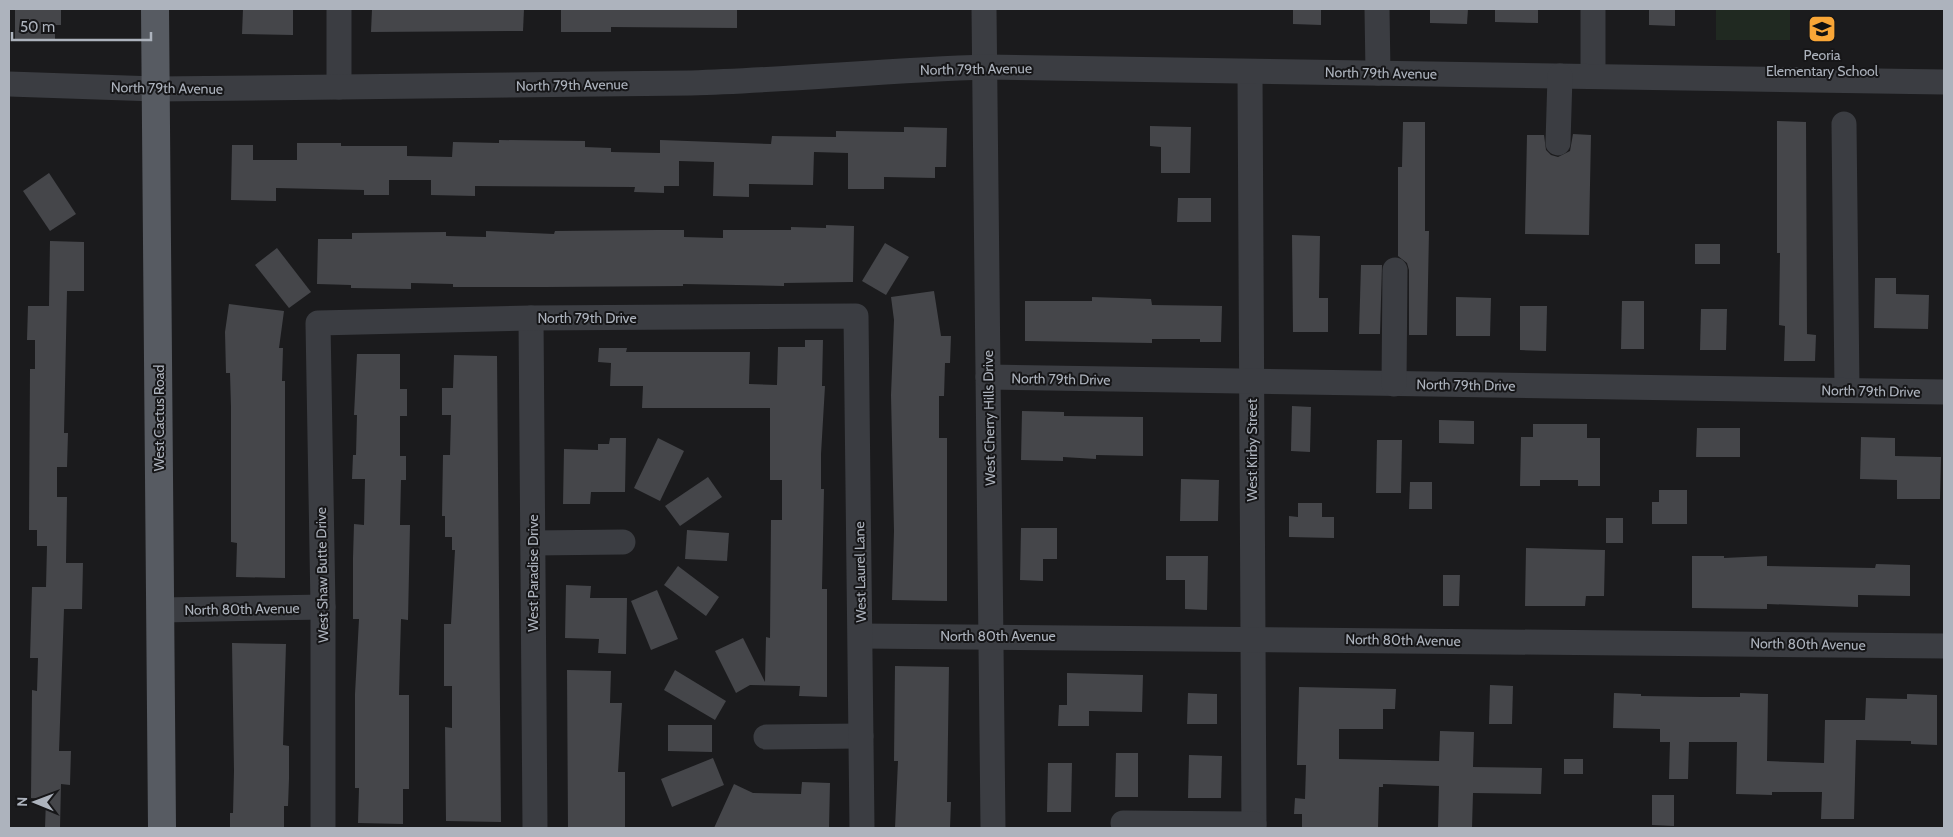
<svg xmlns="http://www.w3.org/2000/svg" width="1953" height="837" font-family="Cabin,sans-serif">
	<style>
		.green { fill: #202921 }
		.building { fill: #45464a }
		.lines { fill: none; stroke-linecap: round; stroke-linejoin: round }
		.minor { stroke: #3b3d42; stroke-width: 25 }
		.major { stroke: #575b62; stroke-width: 28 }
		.labels { text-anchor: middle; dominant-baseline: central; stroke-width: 4; stroke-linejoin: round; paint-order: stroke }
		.poi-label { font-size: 14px; fill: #adb3bd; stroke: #161618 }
		.street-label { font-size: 14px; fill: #adb3bd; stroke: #161618 }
	</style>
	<rect width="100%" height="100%" fill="#1b1b1d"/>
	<rect class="green" x="1716" y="9" width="74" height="31"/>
	<g class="building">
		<polygon points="15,9 61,9 61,25 55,25 55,40 15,39"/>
		<polygon points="243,9 293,9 293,35 242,34"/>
		<polygon points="372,9 524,9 523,31 371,32"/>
		<polygon points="561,9 737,9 737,28 611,27 611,32 561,32"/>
		<polygon points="1293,9 1321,9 1321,25 1293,24"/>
		<polygon points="1430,9 1468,9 1467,24 1430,23"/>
		<polygon points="1495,9 1538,9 1538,23 1495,22"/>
		<polygon points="1649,9 1675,9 1675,26 1649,25"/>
		<polygon points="1777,121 1806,122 1807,334 1816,335 1815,361 1784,361 1785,326 1779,325 1780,253 1777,253"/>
		<polygon points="1403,122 1425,122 1425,231 1429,231 1427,335 1409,335 1409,270 1407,263 1398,256 1398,167 1402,167"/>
		<polygon points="1150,126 1191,127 1190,173 1161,173 1161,147 1150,146"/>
		<polygon points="904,127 947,128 946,167 935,167 935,178 884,177 884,189 848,189 848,153 814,152 813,185 749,184 749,197 713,196 714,162 679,161 679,186 664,186 664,193 634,192 635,187 475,186 475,196 431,195 431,180 389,180 389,195 364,195 364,190 276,188 276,201 231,200 232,145 253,145 253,160 297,160 297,143 341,143 341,146 407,146 407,156 452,157 453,142 499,143 499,140 585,141 585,147 611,148 611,152 660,153 660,140 771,144 772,136 836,137 836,131 904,132"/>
		<polygon points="1573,134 1591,135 1589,235 1525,234 1527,135 1544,135 1546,150 1551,155 1558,157 1570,151"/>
		<polygon points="49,173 76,214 50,231 23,191"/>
		<polygon points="1178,198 1211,198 1211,222 1177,222"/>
		<polygon points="826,225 854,226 853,282 784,283 784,286 683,284 683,286 547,287 453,287 453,284 411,283 411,289 351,288 351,285 317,284 318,239 352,239 352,233 446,232 446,236 486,237 486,231 554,234 555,231 656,230 684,230 684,237 723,238 723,230 791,230 791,227 826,228"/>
		<polygon points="1292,235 1320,236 1319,298 1328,298 1328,332 1293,332"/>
		<polygon points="50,241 84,242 84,291 67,291 64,433 68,433 67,467 57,467 57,497 67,497 66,563 83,563 82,609 64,609 59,751 71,751 70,785 61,784 60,828 45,828 46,799 31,798 32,690 37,691 38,658 30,658 32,587 46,587 47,546 37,546 37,530 29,530 30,369 35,369 35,340 27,340 28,306 49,306"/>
		<polygon points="885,243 909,257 886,295 862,281"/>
		<rect x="1695" y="244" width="25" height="20"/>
		<polygon points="277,248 311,292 289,308 255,265"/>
		<polygon points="1361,265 1382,265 1380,334 1359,334"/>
		<polygon points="1875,278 1896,278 1896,294 1929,295 1928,329 1874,328"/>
		<polygon points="934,291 941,336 951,336 950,363 945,363 944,396 939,396 939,438 947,438 947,601 892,600 894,531 891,395 894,320 891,297"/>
		<polygon points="1092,297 1151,299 1152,305 1222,306 1221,342 1200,342 1200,339 1152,339 1152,343 1025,341 1025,301 1092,301"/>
		<polygon points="1456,297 1491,298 1490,336 1456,336"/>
		<polygon points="1622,301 1644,301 1644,349 1621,349"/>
		<polygon points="229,304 284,311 279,348 283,348 282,381 285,381 285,578 236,577 237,543 231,542 231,407 230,373 226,373 225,332"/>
		<polygon points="1520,306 1547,306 1546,351 1520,350"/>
		<polygon points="1701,309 1727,309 1726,350 1700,350"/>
		<polygon points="805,340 823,340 822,386 825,386 821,454 821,489 824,489 822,589 827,589 827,697 799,696 800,686 750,685 736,693 715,651 743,638 765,682 766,637 770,638 771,520 782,520 782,480 770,480 770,408 642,408 643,386 610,386 611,363 598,362 599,348 627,348 626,352 750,352 749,384 777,385 778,347 805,347"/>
		<polygon points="357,354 400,354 400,389 407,389 407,416 400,416 400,456 406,456 406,480 401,480 400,525 410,525 408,620 401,619 400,654 399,695 409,695 409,789 403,789 403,824 358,823 359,788 355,788 355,694 359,619 353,619 353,558 354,524 364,525 365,479 352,479 353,455 356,455 357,415 354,415"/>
		<polygon points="454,355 497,356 501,822 446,821 445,727 452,728 452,686 444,686 444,624 451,624 455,550 452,550 452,537 445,537 445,516 442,516 443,455 450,455 451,415 442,415 442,388 453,388"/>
		<polygon points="1292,406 1311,407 1310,452 1291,451"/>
		<polygon points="1022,411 1064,412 1064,416 1143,417 1143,456 1096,455 1096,459 1063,457 1063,461 1021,460"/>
		<polygon points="1439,420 1474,421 1474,444 1439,443"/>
		<polygon points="1533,424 1587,424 1587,438 1600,438 1600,486 1578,486 1578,480 1540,480 1540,486 1520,486 1521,437 1533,437"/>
		<polygon points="1697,428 1740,428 1740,457 1696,457"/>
		<polygon points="1861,437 1895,438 1895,456 1941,457 1940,499 1897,499 1897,480 1860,479"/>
		<polygon points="610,438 626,438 625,492 591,492 590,504 563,504 564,449 598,450 598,444 609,444"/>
		<polygon points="658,438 684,451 660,501 634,488"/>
		<polygon points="1377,440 1402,440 1401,493 1376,493"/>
		<polygon points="708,477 722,497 680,526 665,506"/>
		<polygon points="1181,479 1219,480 1218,521 1180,521"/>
		<polygon points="1410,482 1432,482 1432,509 1409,509"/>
		<polygon points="1659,490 1687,490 1687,524 1652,524 1652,502 1659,502"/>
		<polygon points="1298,503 1322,503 1322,517 1334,517 1334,538 1289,537 1289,516 1298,517"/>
		<rect x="1606" y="518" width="17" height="25"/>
		<polygon points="1021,528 1057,528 1057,559 1043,559 1043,581 1020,580"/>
		<polygon points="687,530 729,533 727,561 685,559"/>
		<polygon points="1526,548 1605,550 1604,596 1586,596 1585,606 1525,606"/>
		<polygon points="1166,556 1208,556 1207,610 1185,609 1185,580 1166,580"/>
		<polygon points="1692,556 1724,556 1724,558 1767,556 1767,566 1875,568 1876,564 1910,565 1910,596 1858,595 1858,607 1767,604 1767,609 1692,608"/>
		<polygon points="678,566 719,597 706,616 664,585"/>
		<polygon points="1443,575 1460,575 1459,606 1443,606"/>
		<polygon points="566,585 591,586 590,598 627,598 626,654 598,653 599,639 565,638"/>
		<polygon points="657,590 678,639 651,650 631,601"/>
		<polygon points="232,643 286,644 283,745 289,746 289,779 288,806 284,806 284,828 230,828 230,813 233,813 234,771"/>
		<polygon points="895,666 949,667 947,802 951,802 950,828 895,828 898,761 894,761"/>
		<polygon points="567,670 611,671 610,703 622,703 618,772 625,772 625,828 568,828"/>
		<polygon points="675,670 726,701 715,720 664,690"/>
		<polygon points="1067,673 1143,675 1142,712 1089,711 1089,726 1058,726 1059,705 1067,705"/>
		<polygon points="1490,685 1513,686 1512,724 1489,724"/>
		<polygon points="1299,687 1396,689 1395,709 1383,709 1383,729 1339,729 1339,759 1439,761 1440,731 1474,732 1473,767 1542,768 1541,794 1473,793 1472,828 1438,828 1439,786 1383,784 1383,787 1379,787 1378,828 1302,828 1302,814 1294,814 1295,798 1305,799 1306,765 1297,765"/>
		<polygon points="1188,693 1217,694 1217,724 1187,724"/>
		<polygon points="1614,693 1641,694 1641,696 1702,697 1740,697 1740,693 1768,694 1767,761 1824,763 1825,720 1865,720 1866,698 1907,699 1907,694 1937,695 1937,745 1911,744 1911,741 1856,740 1854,819 1821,819 1822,792 1772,792 1772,795 1736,794 1737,742 1689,742 1688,779 1669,779 1670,742 1660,742 1660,729 1613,728"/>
		<polygon points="668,725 712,725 712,752 668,751"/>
		<polygon points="1116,753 1138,753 1138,797 1115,797"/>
		<polygon points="1189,755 1222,756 1221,798 1188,798"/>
		<polygon points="713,758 724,785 672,807 661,779"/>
		<rect x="1564" y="759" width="19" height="15"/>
		<polygon points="1048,763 1072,763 1071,812 1047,812"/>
		<polygon points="802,782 830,783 829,828 714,828 734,784 753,793 801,794"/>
		<polygon points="1652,795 1674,795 1674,826 1652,825"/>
	</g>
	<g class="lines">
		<g class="minor">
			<polyline points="339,9 339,87"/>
			<polyline points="984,9 993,828"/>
			<polyline points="1377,9 1378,73"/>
			<polyline points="1250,73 1254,828"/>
			<polyline points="1593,76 1593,9"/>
			<path d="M9 84 156 89 691 83C790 80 888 70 986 67L1944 82"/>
			<polyline points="1844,124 1847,390"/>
			<polyline points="1558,143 1560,76"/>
			<polyline points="531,318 535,828"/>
			<polyline points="988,377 1944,392"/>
			<polyline points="1394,384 1395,270"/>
			<polyline points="533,543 623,542"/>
			<polyline points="160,610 323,607"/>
			<polyline points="861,636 1944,646"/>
			<polyline points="766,737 861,736"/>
			<polyline points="1123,823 1254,824"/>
			<polyline points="323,828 323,607 318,323 531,318 856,316 862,828"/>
		</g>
		<polyline class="major" points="155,9 162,828"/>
	</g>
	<defs>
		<symbol id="school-square" viewBox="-11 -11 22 22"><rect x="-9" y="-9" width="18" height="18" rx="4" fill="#f9a637" stroke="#161618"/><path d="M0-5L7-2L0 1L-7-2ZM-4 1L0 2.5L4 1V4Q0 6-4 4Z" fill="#111"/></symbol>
	</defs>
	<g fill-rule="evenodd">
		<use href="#school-square" x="1806" y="13" width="32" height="32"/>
	</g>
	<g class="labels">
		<g class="poi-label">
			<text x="1822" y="55">Peoria<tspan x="1822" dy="16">Elementary School</tspan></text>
		</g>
		<g class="street-label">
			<text transform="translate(976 69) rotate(-1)">North 79th Avenue</text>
			<text transform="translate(1381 73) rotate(1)">North 79th Avenue</text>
			<text transform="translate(572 85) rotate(-1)">North 79th Avenue</text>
			<text transform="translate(167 88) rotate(1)">North 79th Avenue</text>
			<text x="587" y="318">North 79th Drive</text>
			<text transform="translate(1061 379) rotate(1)">North 79th Drive</text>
			<text transform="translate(1466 385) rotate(1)">North 79th Drive</text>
			<text transform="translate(1871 391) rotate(1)">North 79th Drive</text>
			<text transform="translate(159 418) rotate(-90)">West Cactus Road</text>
			<text transform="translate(989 418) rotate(-91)">West Cherry Hills Drive</text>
			<text transform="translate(1252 450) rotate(-90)">West Kirby Street</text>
			<text transform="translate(860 572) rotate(-91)">West Laurel Lane</text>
			<text transform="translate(533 573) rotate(-90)">West Paradise Drive</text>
			<text transform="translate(322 575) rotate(-91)">West Shaw Butte Drive</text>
			<text transform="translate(242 609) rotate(-1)">North 80th Avenue</text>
			<text x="998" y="636">North 80th Avenue</text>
			<text transform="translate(1403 640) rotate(1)">North 80th Avenue</text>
			<text transform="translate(1808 644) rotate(1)">North 80th Avenue</text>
		</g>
	</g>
	<rect width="1953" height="837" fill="none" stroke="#adb3bd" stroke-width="20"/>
	<g transform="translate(35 802) rotate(271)" stroke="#161618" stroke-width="4" paint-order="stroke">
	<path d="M0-4L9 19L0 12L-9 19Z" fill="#adb3bd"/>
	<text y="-8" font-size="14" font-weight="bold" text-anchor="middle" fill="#adb3bd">N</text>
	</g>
	<path d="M12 32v8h139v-8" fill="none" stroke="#adb3bd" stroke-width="2.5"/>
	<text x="20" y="32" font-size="15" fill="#adb3bd" stroke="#161618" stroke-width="4" paint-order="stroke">50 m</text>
</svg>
